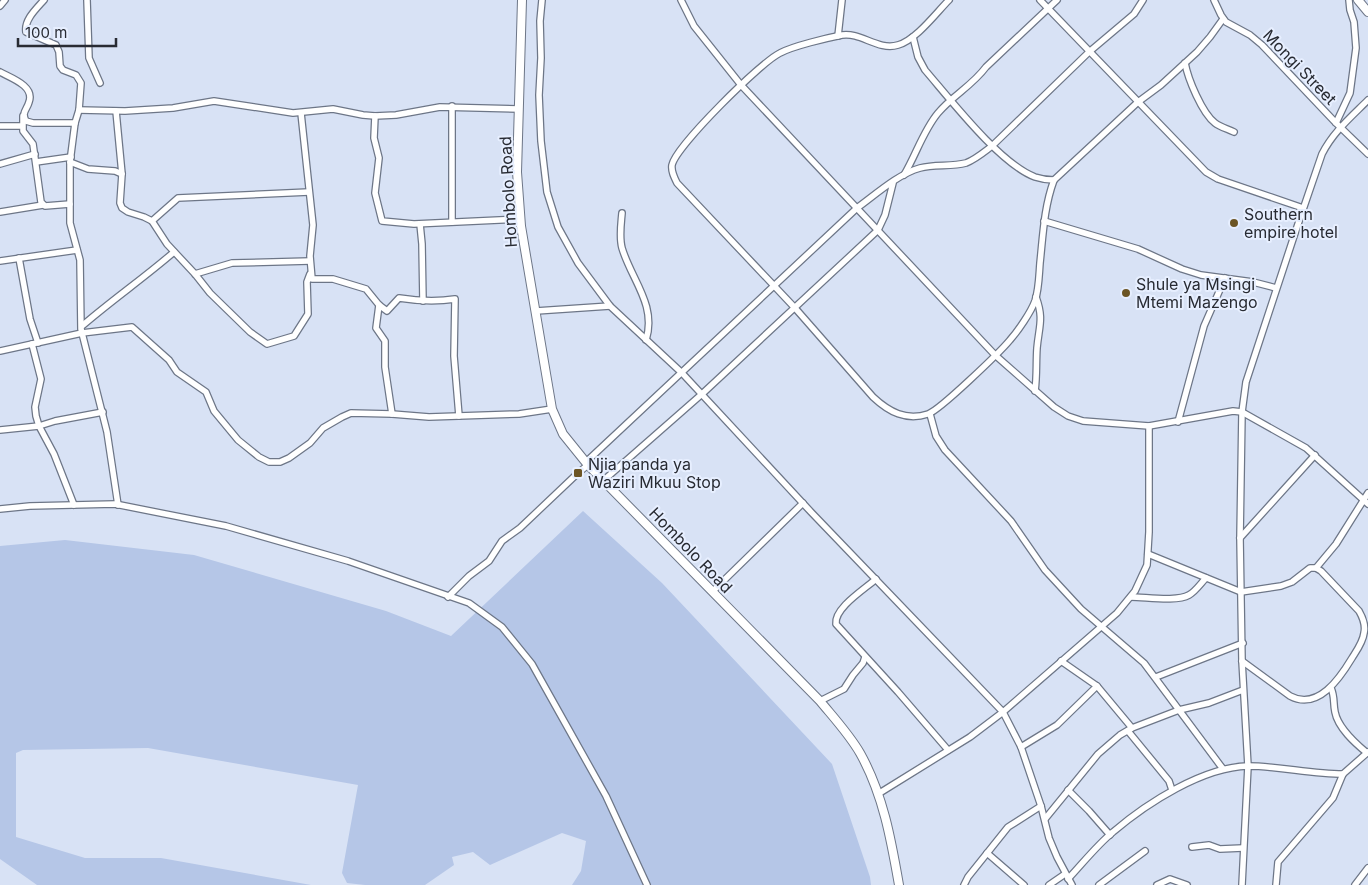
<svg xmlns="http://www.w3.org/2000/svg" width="1368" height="885" font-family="Inter,sans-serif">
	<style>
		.green { fill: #b5c6e7 }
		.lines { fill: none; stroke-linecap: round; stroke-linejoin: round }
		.street-casing { stroke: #6d7687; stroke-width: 8 }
		.secondary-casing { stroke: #6d7687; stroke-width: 10 }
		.street { stroke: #fff; stroke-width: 5.5 }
		.secondary { stroke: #fff; stroke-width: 8 }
		.poi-dot { fill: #6c5525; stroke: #e7efff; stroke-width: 2 }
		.labels { text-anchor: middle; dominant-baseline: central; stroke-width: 4; stroke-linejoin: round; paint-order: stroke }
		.street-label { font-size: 16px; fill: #282b33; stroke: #e7efff }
		.poi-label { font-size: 16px; fill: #282b33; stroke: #e7efff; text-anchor: start }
	</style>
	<rect width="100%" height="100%" fill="#d8e2f5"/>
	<polygon class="green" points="583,511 662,583 832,764 870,877 871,885 572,885 581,871 586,841 562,833 490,865 473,852 452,857 454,865 425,885 365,885 347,883 342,873 358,785 148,748 23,750 16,753 16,837 85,858 161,858 311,885 37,885 0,859 0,546 65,540 194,555 386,611 451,636"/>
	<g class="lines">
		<defs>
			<g id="street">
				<path d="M44 0C36 9 24 20 26 32L56 45 59 52 60 66 63 70 76 75 81 83 79 110 75 123 70 162V223L80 260 81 329 107 432 118 505"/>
				<polyline points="87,0 89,58 100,83"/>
				<polyline points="542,0 540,21 541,58 539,95 541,141 547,192 558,227 578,263 610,306 682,373 811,512 1003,712 1021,747 1041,806 1049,838 1057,857 1072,885"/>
				<polyline points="681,0 694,26 741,85 995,355 1054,407 1068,416 1083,421 1149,426 1233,411 1242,412 1306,448 1368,504"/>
				<path d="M949 0C936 13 916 40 898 45 878 51 861 32 842 35 827 38 793 46 780 53 761 62 676 146 672 165 671 171 674 177 677 183L795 308 873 397C889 412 906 421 928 414 940 410 1000 352 1010 340 1018 331 1031 312 1035 301 1039 289 1039 275 1040 263 1043 235 1044 207 1054 180L1138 102 1161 85 1197 52 1210 37 1223 19"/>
				<polyline points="1040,0 1206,172 1218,179 1303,208"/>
				<polyline points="1214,0 1221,15 1226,22 1250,35 1262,45 1336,123 1368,154"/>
				<polyline points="0,6 5,0"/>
				<polyline points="838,36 842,0"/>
				<path d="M913 37 918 57 925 70C950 99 1000 164 1035 177 1041 179 1048 180 1054 180"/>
				<path d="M1185 63C1188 79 1202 113 1215 123 1220 127 1228 129 1234 132"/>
				<path d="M0 72C11 78 35 86 29 102 27 110 21 112 26 121L33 123H75"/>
				<polyline points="452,106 452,222"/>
				<polyline points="79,110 125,111 173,108 214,101 293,113 333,109 363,115 375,116 396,115 440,107 519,109"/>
				<polyline points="116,111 122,174 120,203 122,208 128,212 144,217 152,221 167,244 195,274 210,293 250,332 267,344 294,336 308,314 307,282 310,274"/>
				<path d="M301 113 313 225 310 256 312 279H333L366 289 379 305 387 311 399 298C418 301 435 302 455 299L454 356 459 416"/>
				<polyline points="23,116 23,131 33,144 41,202 45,206 70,204"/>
				<polyline points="375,116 374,138 379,158 375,193 382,221 414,224 520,219"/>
				<polyline points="1336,123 1350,93 1356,48 1354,22 1350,10 1349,0"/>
				<polyline points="0,126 22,126"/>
				<polyline points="36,162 71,157"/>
				<polyline points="70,162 88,169 115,171 122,174"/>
				<polyline points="0,164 35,154"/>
				<path d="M904 175C916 155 923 131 938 113 953 95 972 86 986 67L1057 0"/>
				<polyline points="0,212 43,205"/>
				<path d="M622 213C621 225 619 237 622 248 631 279 657 305 646 340"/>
				<polyline points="152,221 178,198 309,192"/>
				<polyline points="1044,221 1138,249 1182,269 1201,275 1253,282 1276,288"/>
				<polyline points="420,224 422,244 423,301"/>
				<polyline points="19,258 30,319 38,343"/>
				<polyline points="0,261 77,250"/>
				<polyline points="195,274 232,263 310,261"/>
				<polyline points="379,305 376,328 385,341 385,367 392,414"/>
				<polyline points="536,311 610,306"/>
				<path d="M82 326C112 300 144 278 174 252"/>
				<polyline points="32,344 41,379 35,407 36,416 39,426 54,454 74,505"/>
				<polyline points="0,351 82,333 132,327 169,360 177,372 206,392 214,411 238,440 259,457 269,462 280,462 289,458 310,443 323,428 342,417 351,413 392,414 429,417 519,414 552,409"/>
				<path d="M1035 391C1037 376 1036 363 1037 348 1039 326 1044 319 1036 297"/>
				<polyline points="930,414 936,436 945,450 1011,521 1045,570 1081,609 1144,663 1223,769"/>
				<polyline points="1178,422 1204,326 1225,278"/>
				<polyline points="0,430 39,426 55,421 103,412"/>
				<path d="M586 462 857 208C875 195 898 174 920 168 935 164 951 167 966 163 976 159 984 152 992 146L1089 52 1134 14 1143 0"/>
				<polyline points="604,480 702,394 878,230 885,215 893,183"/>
				<polyline points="0,509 30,506 115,504 226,526 348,561 469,603 502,627 532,664 606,796 647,885"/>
				<polyline points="1240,538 1315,455"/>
				<path d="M1148 554 1241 592 1281 586 1292 582 1310 568H1316L1321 571 1359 611C1363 618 1366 625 1364 633 1363 642 1357 650 1352 658 1340 678 1318 711 1290 696L1242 661"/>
				<polyline points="1316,568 1336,544 1368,493"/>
				<path d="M876 579C865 589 834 608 836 624L898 692 948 750"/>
				<polyline points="713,591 803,503"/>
				<polyline points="448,597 469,576 489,561 502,541 520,528 578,473 588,465"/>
				<path d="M1131 597C1146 597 1177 602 1189 595 1196 591 1201 583 1206 578"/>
				<polyline points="1061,661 1097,686 1132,728"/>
				<polyline points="1156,677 1243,643"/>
				<path d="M1331 688C1335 697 1333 703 1335 712 1338 728 1355 743 1367 753"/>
				<polyline points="820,701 844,689 853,675 863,663 865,657"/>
				<polyline points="1128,731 1169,781 1172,790"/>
				<polyline points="1021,747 1057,725 1097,686"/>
				<polyline points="1068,790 1089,811 1110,835"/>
				<polyline points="878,794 970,737 1003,712 1117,613 1135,591 1147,565 1149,532 1149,426"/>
				<polyline points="1045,819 1098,754 1120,735 1132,728 1179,710 1209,703 1243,690"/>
				<polyline points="1192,847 1209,845 1220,849 1243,848"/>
				<polyline points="987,853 1024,885"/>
				<path d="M1068 879C1083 863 1097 845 1113 832 1147 803 1203 767 1248 766 1279 766 1311 774 1343 774"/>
				<polyline points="964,885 968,877 1008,827 1041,806"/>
				<polyline points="1049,885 1065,874"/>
				<polyline points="1099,885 1145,851"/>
				<polyline points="1157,885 1170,879 1187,885"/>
				<path d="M1242 885 1248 766 1242 661 1240 538 1242 412 1246 382 1296 230 1322 154C1333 132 1351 117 1368 100"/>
				<polyline points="1276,885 1278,862 1333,798 1343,774 1368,752"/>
				<polyline points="1355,885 1368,868"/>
			</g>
			<g id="secondary">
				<path d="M522 0 517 172 521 226 552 409 563 434 588 465 820 701C834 718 849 734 860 753 883 794 891 839 899 885"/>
				<polyline points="1358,0 1368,12"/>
			</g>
		</defs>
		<use href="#street" class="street-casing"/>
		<use href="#secondary" class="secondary-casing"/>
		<use href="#street" class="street"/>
		<use href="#secondary" class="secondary"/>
	</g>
	<g class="poi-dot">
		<circle cx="1234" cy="223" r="5"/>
		<circle cx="1126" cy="293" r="5"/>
		<rect x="573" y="468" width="10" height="10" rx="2.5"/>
	</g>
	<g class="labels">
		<g class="street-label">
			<text transform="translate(1300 67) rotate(46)">Mongi Street</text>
			<text transform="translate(508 192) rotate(-93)">Hombolo Road</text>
			<text transform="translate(691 550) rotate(46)">Hombolo Road</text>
		</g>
		<g class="poi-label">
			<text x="1244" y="214">Southern<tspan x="1244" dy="18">empire hotel</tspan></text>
			<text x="1136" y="284">Shule ya Msingi<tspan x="1136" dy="18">Mtemi Mazengo</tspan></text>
			<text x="588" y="464">Njia panda ya<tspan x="588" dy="18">Waziri Mkuu Stop</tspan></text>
		</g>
	</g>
	<path d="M18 38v8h98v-8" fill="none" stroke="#282b33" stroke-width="2.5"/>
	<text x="25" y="38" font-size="15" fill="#282b33" stroke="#e7efff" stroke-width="4" paint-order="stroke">100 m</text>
</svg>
